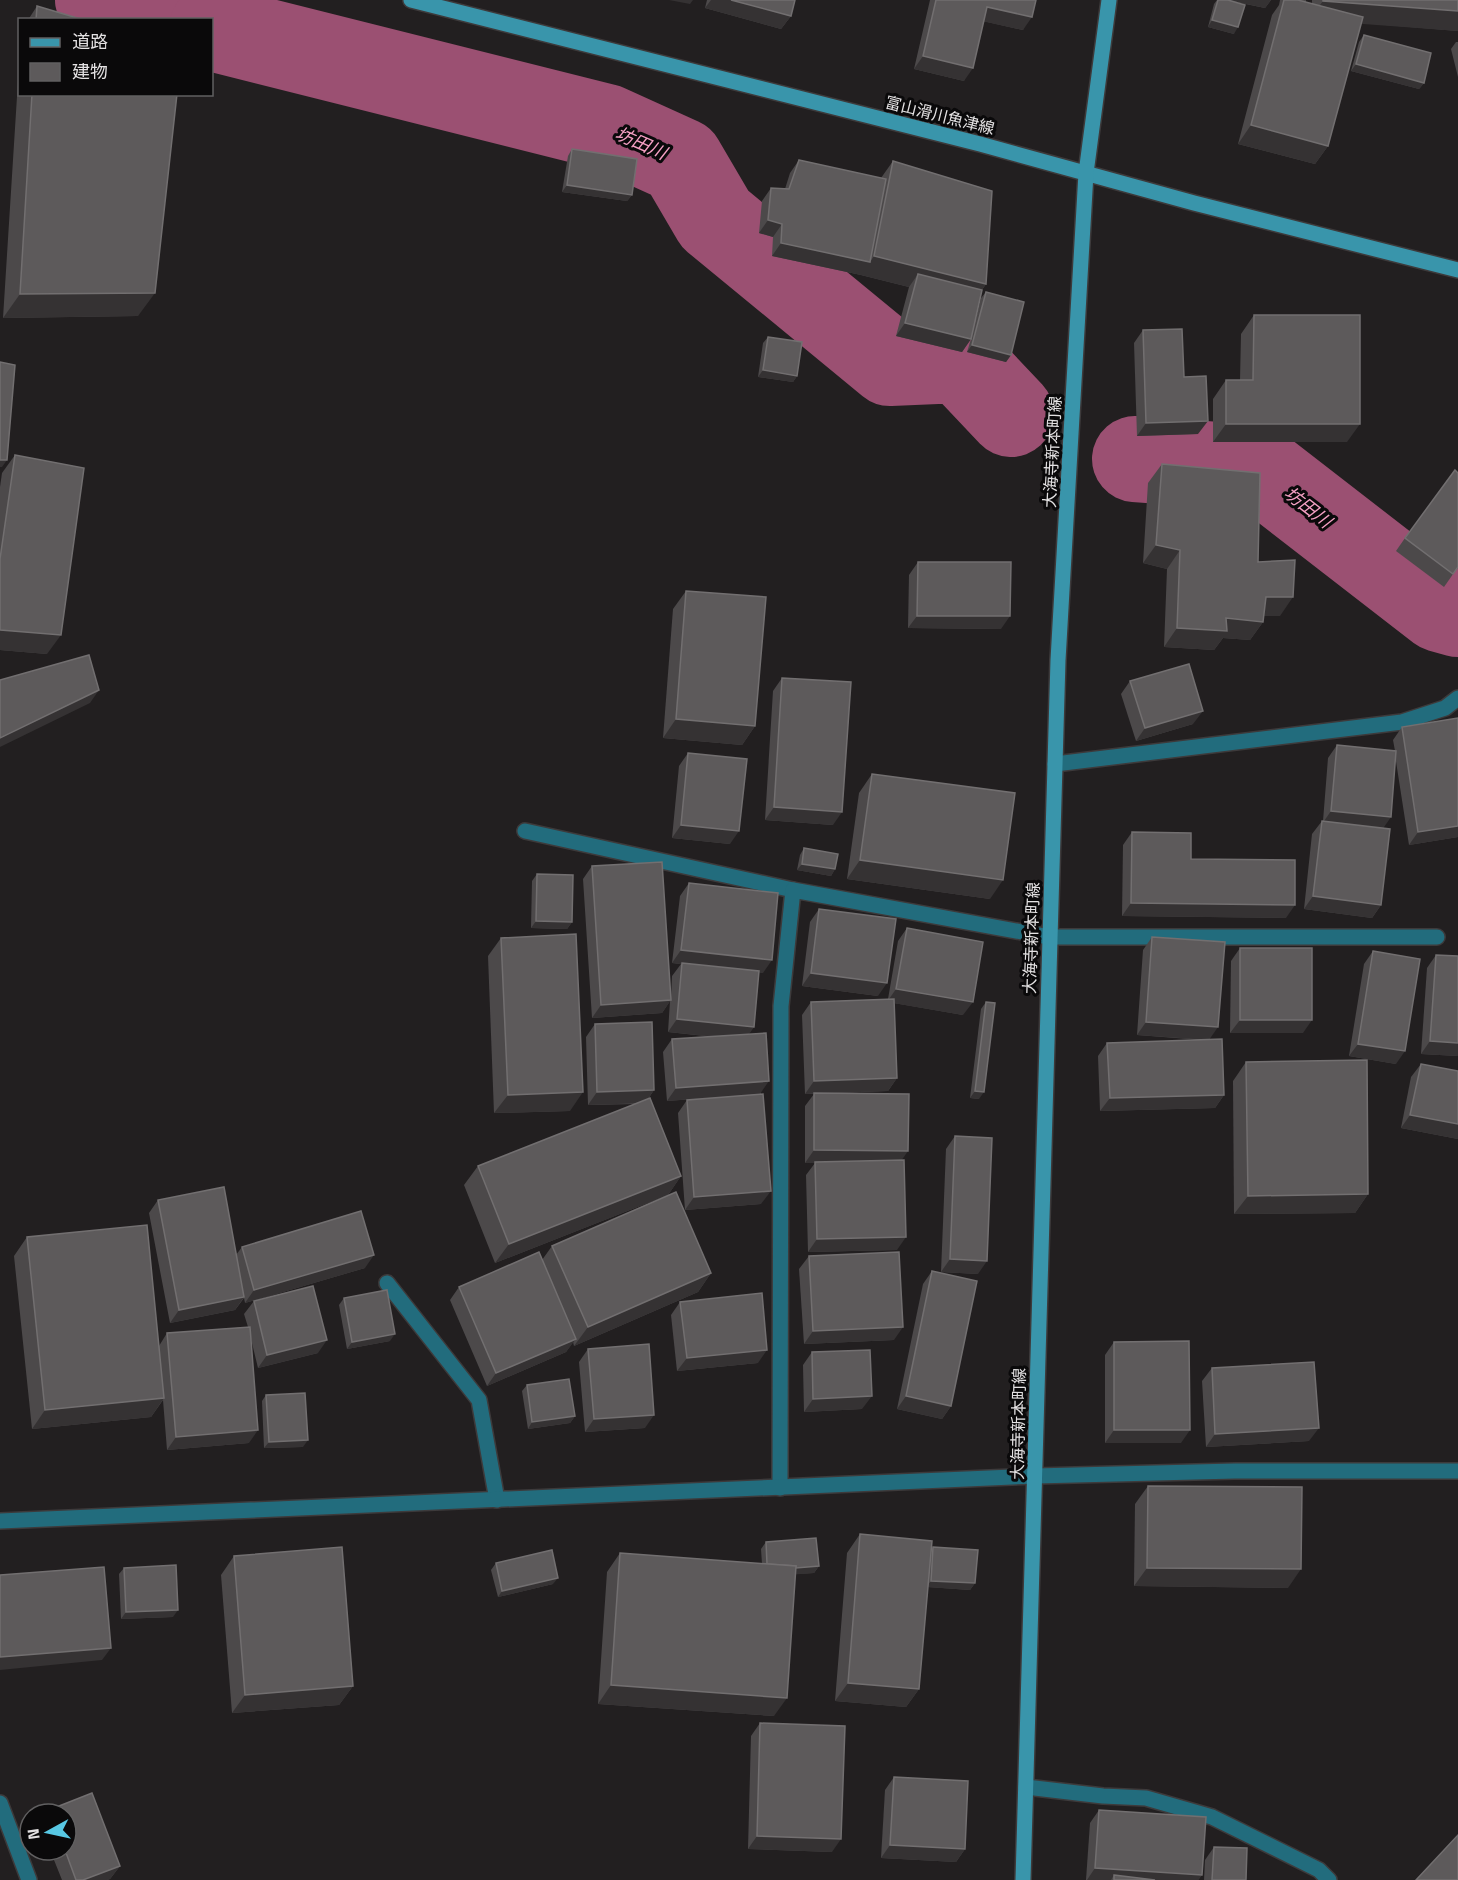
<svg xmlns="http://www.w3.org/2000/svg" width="1458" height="1880" font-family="'Titillium Web','Noto Sans JP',sans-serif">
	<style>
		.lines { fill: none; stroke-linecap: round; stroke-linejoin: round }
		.river { stroke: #9b5072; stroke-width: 86 }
		.minor-casing { stroke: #3d3a3b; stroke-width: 18 }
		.tertiary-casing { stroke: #3d3a3b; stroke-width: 18 }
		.secondary-casing { stroke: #3d3a3b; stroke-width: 18 }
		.minor { stroke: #226c7d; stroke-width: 15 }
		.tertiary { stroke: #226c7d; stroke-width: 15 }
		.secondary { stroke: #3995ab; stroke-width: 15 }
		.wall { fill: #4c494a }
		.shaded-wall { fill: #353233 }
		.building { fill: #5d5a5b; stroke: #726f70; stroke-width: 1.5 }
		.labels { text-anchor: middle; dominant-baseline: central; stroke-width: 6; stroke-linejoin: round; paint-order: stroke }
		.street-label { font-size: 16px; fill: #e4e2e3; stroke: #0a090a }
		.water-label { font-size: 18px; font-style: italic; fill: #f5a0c4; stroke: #0a090a }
	</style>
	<rect width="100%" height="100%" fill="#221f20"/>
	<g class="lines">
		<g class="river">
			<polyline points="98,0 176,20"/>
			<polyline points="212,28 606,127 681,161 715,219 890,363 960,360 1011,414"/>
			<polyline points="1135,459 1258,468 1440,609 1458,614"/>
		</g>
		<defs>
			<g id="minor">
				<polyline points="1055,764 1402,722 1445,708 1458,698"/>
				<polyline points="525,831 793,890"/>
				<polyline points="387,1283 479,1400 497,1500"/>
				<polyline points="1035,1476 1235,1471 1458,1471"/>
				<polyline points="780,1488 781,1006 793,890 1049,937 1437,937"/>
				<polyline points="1026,1787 1103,1796 1146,1798 1212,1817 1319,1870 1329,1880"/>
				<polyline points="0,1803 29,1880"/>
			</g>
			<polyline id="tertiary" points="0,1521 1035,1476"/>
			<g id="secondary">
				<polyline points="411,0 980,144 1194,203 1458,270"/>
				<polyline points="1023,1880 1058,660 1086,173 1109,0"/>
			</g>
		</defs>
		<use href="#minor" class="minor-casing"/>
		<use href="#tertiary" class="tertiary-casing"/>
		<use href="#secondary" class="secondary-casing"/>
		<use href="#minor" class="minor"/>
		<use href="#tertiary" class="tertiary"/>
		<use href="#secondary" class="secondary"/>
	</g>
	<g class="wall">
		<polygon points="707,0 795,0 791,16 781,29 705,8"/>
		<polygon points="930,0 1036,0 1023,30 983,21 964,81 914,69"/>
		<polygon points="1217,0 1271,0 1265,8 1231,1 1234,34 1208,27 1214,4"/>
		<polygon points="1280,0 1306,0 1306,2 1312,4 1312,0 1458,0 1458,31 1361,23 1328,146 1315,164 1238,144 1272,15 1279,5"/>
		<polygon points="37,6 84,20 28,20"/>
		<polygon points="1364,35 1424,83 1419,89 1351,71 1359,42"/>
		<polygon points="1456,42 1458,42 1458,77 1451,49"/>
		<polygon points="20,49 20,94 177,94 138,316 3,318"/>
		<polygon points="572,149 632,195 627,201 562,192 568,156"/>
		<polygon points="799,160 881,178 893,161 986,284 982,290 972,335 981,298 986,292 1011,355 1006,362 967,352 971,339 962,352 896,336 909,287 861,275 772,256 773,237 759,233 762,201 771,188 785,189 790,173"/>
		<polygon points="1254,315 1347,442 1213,442 1213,399 1226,380 1240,380 1241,334"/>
		<polygon points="1143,330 1184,377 1198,434 1137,436 1134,343"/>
		<polygon points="768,337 797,376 793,382 758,377 763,343"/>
		<polygon points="15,455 47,654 0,650 0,487 2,473"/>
		<polygon points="1162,464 1258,562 1280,616 1264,616 1263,622 1250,640 1223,638 1214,650 1164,647 1167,569 1143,563 1148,483"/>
		<polygon points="1405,538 1458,567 1444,587 1396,551"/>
		<polygon points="918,562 1001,629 908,628 909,575"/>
		<polygon points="686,591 755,726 742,745 663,738 673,609"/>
		<polygon points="782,678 833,825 765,820 773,691"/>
		<polygon points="1130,681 1193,724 1136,741 1121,694"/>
		<polygon points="1402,727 1458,837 1409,845 1395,755 1383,828 1381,905 1372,918 1304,909 1312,834 1322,821 1323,821 1328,758 1337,745 1395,751 1393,740"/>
		<polygon points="688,753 730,844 672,838 679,766"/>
		<polygon points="872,774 990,899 847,879 859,793"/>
		<polygon points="1132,832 1191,859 1286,918 1122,916 1123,845"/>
		<polygon points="804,848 835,869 831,876 797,870 800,855"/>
		<polygon points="592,866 671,998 672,976 681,964 672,963 680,896 689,883 763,973 759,972 754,1027 748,1034 761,1094 761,1204 685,1210 678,1113 687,1100 733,1096 667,1101 663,1052 672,1039 714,1037 668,1032 670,1001 662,1013 592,1018 583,879"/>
		<polygon points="537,874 572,922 567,929 531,928 532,881"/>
		<polygon points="819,909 878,996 802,986 810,922"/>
		<polygon points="907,928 963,1015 894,1003 897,1078 888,1091 833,1093 902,1160 897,1250 808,1252 806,1175 815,1163 805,1163 805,1106 814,1094 805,1094 802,1015 811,1002 888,999 898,941"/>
		<polygon points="1152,937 1210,1039 1224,1095 1215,1108 1100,1111 1098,1056 1107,1043 1202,1040 1137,1035 1143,950"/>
		<polygon points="501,938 570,1111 494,1113 488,956"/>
		<polygon points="1240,948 1303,1033 1230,1033 1231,961"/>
		<polygon points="1373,951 1396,1064 1349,1056 1364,964"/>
		<polygon points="1436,955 1458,1056 1421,1054 1427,968"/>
		<polygon points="986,1002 979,1099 970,1098 981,1009"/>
		<polygon points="595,1024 654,1090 648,1099 681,1176 668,1195 495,1263 464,1185 478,1166 636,1104 588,1105 586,1037"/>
		<polygon points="1246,1062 1368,1194 1355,1213 1234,1214 1233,1081"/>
		<polygon points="1421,1064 1458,1071 1458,1139 1401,1128 1411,1077"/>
		<polygon points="955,1136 978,1274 941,1272 946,1149"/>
		<polygon points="158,1200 236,1255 242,1247 365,1268 245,1303 244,1298 235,1310 170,1323 149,1213"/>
		<polygon points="27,1237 159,1346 167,1333 248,1327 244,1314 254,1301 318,1353 258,1368 251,1339 249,1443 167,1450 163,1400 151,1417 32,1429 14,1256"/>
		<polygon points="552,1246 711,1273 698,1292 574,1346 573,1342 566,1352 487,1386 450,1300 459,1287 542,1260"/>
		<polygon points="809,1256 894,1340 804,1344 799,1269"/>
		<polygon points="932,1271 951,1406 942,1419 897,1409 923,1284"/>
		<polygon points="344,1298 390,1341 347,1349 339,1305"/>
		<polygon points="680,1302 758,1363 677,1371 671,1315"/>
		<polygon points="1114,1342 1181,1443 1105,1443 1105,1355"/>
		<polygon points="588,1349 645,1428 585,1432 579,1362"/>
		<polygon points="812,1352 862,1409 804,1412 803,1365"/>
		<polygon points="1212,1368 1309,1441 1206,1447 1202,1381"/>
		<polygon points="527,1385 575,1416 570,1423 528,1429 522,1391"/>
		<polygon points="266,1395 303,1447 264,1448 262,1401"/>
		<polygon points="1148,1486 1288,1588 1134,1586 1135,1504"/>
		<polygon points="860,1534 931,1549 933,1547 975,1583 970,1590 928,1587 919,1689 906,1707 835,1701 847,1553"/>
		<polygon points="766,1542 819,1566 814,1573 795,1574 774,1716 598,1704 607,1572 620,1553 762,1564 761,1549"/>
		<polygon points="234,1556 353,1686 339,1705 232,1713 221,1575"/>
		<polygon points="496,1563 553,1584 498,1597 491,1570"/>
		<polygon points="124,1568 173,1617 121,1619 119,1574"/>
		<polygon points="760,1723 832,1852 748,1849 751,1736"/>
		<polygon points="894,1777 965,1849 956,1862 881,1858 885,1790"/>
		<polygon points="92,1793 120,1866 110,1879 107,1880 62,1880 50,1850 66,1850 66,1814 47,1814 49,1810"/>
		<polygon points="1099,1810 1202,1875 1198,1880 1086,1880 1090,1823"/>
		<polygon points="1214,1847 1246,1880 1204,1880 1205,1860"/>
	</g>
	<g class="shaded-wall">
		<polygon points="669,0 693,0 690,4"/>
		<polygon points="711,0 731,0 791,16 781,29 705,8"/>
		<polygon points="1228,0 1271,0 1265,8"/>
		<polygon points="1323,1 1458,11 1458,31 1309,20"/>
		<polygon points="987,7 1032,17 1023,30 977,20"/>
		<polygon points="1212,20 1238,27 1234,34 1208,27"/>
		<polygon points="923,56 973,68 964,81 914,69"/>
		<polygon points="1356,64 1424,83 1419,89 1351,71"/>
		<polygon points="1251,125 1328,146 1315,164 1238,144"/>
		<polygon points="567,185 632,195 627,201 562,192"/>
		<polygon points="768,220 782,224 773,237 759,233"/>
		<polygon points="781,243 870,262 874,256 986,284 973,303 918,274 909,287 861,275 772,256"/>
		<polygon points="155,293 138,316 3,318 20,294"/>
		<polygon points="905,323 971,339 962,352 896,336"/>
		<polygon points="972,345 1011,355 1006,362 967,352"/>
		<polygon points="763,370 797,376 793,382 758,377"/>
		<polygon points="1208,421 1198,434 1137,436 1146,423"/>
		<polygon points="1226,424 1360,424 1347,442 1213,442"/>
		<polygon points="0,460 7,460 2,467 0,467"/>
		<polygon points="1156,545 1180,550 1167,569 1143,563"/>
		<polygon points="1266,597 1293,597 1280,616 1253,616"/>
		<polygon points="917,616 1010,616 1001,629 908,628"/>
		<polygon points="1226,618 1263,622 1250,640 1223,638 1214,650 1164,647 1177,628"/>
		<polygon points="0,630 61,635 47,654 0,650"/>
		<polygon points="99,690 90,703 0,747 0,738"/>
		<polygon points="1203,711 1193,724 1136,741 1145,728"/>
		<polygon points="676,719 755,726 742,745 663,738"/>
		<polygon points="774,807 842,812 833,825 765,820"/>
		<polygon points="1331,811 1391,817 1382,830 1322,824"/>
		<polygon points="681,825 739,831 730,844 672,838"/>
		<polygon points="1458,826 1458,837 1409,845 1418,832"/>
		<polygon points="860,860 1003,880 990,899 847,879"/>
		<polygon points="802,864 835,869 831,876 797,870"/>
		<polygon points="1313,896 1381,905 1372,918 1304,909"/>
		<polygon points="1131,903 1295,905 1286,918 1122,916"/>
		<polygon points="536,921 572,922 567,929 531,928"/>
		<polygon points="681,950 772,960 763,973 672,963"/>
		<polygon points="811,973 887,983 878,996 802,986"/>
		<polygon points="896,989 973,1002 963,1015 887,1002"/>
		<polygon points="671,1000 662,1013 592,1018 601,1005"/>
		<polygon points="677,1019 754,1027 745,1040 668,1032"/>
		<polygon points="1240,1020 1312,1020 1303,1033 1230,1033"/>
		<polygon points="1146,1022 1218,1027 1209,1040 1137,1035"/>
		<polygon points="1430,1041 1458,1043 1458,1056 1421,1054"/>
		<polygon points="1358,1044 1405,1051 1396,1064 1349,1056"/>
		<polygon points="897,1078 888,1091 805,1094 814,1081"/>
		<polygon points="769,1081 760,1094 667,1101 676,1088"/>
		<polygon points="654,1090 645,1103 588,1105 597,1092"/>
		<polygon points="975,1091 984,1092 979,1099 970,1098"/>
		<polygon points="583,1092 570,1111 494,1113 508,1095"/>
		<polygon points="1224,1095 1215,1108 1100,1111 1110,1098"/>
		<polygon points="1410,1115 1458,1124 1458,1139 1401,1128"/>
		<polygon points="814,1150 908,1151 899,1164 805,1163"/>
		<polygon points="681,1176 668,1195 495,1263 509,1244"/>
		<polygon points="771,1191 761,1204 685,1210 694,1197"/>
		<polygon points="1368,1194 1355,1213 1234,1214 1248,1196"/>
		<polygon points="906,1237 897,1250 808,1252 817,1239"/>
		<polygon points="374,1255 365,1268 245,1303 254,1290"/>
		<polygon points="950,1259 987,1261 978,1274 941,1272"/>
		<polygon points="711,1273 698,1292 574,1346 588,1327"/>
		<polygon points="244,1297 235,1310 170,1323 179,1310"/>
		<polygon points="903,1327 894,1340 804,1344 813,1331"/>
		<polygon points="395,1334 390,1341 347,1349 352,1342"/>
		<polygon points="576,1339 566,1352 487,1386 496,1373"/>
		<polygon points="327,1340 318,1353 258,1368 267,1355"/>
		<polygon points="767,1350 758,1363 677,1371 687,1358"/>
		<polygon points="872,1396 862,1409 804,1412 813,1399"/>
		<polygon points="906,1396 951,1406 942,1419 897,1409"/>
		<polygon points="164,1398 151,1417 32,1429 45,1410"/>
		<polygon points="654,1415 645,1428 585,1432 594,1419"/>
		<polygon points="575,1416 570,1423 528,1429 532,1422"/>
		<polygon points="1319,1428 1309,1441 1206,1447 1215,1434"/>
		<polygon points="258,1430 249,1443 167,1450 176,1437"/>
		<polygon points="1114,1430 1190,1430 1181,1443 1105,1443"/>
		<polygon points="308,1440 303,1447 264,1448 269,1442"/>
		<polygon points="819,1566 814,1573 762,1577 767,1570"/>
		<polygon points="1147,1568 1301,1569 1288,1588 1134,1586"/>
		<polygon points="558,1578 553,1584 498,1597 502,1591"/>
		<polygon points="931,1581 975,1583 970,1590 926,1587"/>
		<polygon points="178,1610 173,1617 121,1619 126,1612"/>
		<polygon points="111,1648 102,1660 0,1670 0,1657"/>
		<polygon points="848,1683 919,1689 906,1707 835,1701"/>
		<polygon points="611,1685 787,1698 774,1716 598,1704"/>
		<polygon points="353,1686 339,1705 232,1713 245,1695"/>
		<polygon points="757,1836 841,1839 832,1852 748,1849"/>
		<polygon points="890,1845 965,1849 956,1862 881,1858"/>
		<polygon points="120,1866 110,1879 107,1880 83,1880"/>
		<polygon points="1095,1868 1202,1875 1198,1880 1114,1880 1114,1875 1111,1880 1087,1880"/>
	</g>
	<g class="building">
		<polygon points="731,0 795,0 791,16"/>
		<polygon points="936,0 1036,0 1032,17 987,7 973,68 923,56"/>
		<polygon points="1218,0 1228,0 1245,5 1238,27 1212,20"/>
		<polygon points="1284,0 1298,0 1363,17 1328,146 1251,125"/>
		<polygon points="1323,0 1458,0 1458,11 1323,1"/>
		<polygon points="37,6 84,20 36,20"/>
		<polygon points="1364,35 1431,53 1424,83 1356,64"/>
		<polygon points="32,94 177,94 155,293 20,294"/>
		<polygon points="572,149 637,159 632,195 567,185"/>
		<polygon points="799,160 886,179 870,262 781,243 782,224 768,220 771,188 789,189"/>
		<polygon points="893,161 992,191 986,284 874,256"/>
		<polygon points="918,274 982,290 971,339 905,323"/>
		<polygon points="986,292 1024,302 1011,355 972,345"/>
		<polygon points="1254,315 1360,315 1360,424 1226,424 1226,380 1253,380"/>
		<polygon points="1182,329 1184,377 1206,376 1208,421 1146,423 1143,330"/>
		<polygon points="768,337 802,342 797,376 763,370"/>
		<polygon points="0,362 15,365 7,460 0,460"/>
		<polygon points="15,455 84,468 61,635 0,630 0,559"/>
		<polygon points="1162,464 1260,473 1258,562 1295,560 1293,597 1266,597 1263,622 1226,618 1227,631 1177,628 1180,550 1156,545"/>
		<polygon points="1455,470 1458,473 1458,567 1453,574 1405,538"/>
		<polygon points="918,562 1011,562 1010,616 917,616"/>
		<polygon points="686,591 766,597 755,726 676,719"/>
		<polygon points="89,655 99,690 0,738 0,680"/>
		<polygon points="1189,664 1203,711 1145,728 1130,681"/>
		<polygon points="782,678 851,682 842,812 774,807"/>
		<polygon points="1458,718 1458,826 1418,832 1402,727"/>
		<polygon points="1337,745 1396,751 1391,817 1331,811"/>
		<polygon points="688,753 747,759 739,831 681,825"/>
		<polygon points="872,774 1015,793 1003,880 860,860"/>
		<polygon points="1322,821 1390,829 1381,905 1313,896"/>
		<polygon points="1132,832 1191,833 1191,859 1295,860 1295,905 1131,903"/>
		<polygon points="804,848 838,854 835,869 802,864"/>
		<polygon points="662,862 671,1000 601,1005 592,866"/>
		<polygon points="537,874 573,875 572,922 536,921"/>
		<polygon points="689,883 778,893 772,960 681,950"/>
		<polygon points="819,909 896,919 887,983 811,973"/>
		<polygon points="907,928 983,942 973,1002 896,989"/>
		<polygon points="576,934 583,1092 508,1095 501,938"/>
		<polygon points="1152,937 1225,942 1218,1027 1146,1022"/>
		<rect x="1240" y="948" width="72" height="72"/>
		<polygon points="1373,951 1420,959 1405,1051 1358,1044"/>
		<polygon points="1436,955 1458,956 1458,1043 1430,1041"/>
		<polygon points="682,963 759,971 754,1027 677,1019"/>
		<polygon points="894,999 897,1078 814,1081 811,1002"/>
		<polygon points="986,1002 995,1003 984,1092 975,1091"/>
		<polygon points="652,1022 654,1090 597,1092 595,1024"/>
		<polygon points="766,1033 769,1081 676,1088 672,1039"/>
		<polygon points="1222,1039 1224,1095 1110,1098 1107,1043"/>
		<polygon points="1367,1060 1368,1194 1248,1196 1246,1062"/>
		<polygon points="1421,1064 1458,1071 1458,1124 1410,1115"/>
		<polygon points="814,1093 909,1094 908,1151 814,1150"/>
		<polygon points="763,1094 771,1191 694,1197 687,1100"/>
		<polygon points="650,1098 681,1176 509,1244 478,1166"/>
		<polygon points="955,1136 992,1138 987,1261 950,1259"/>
		<polygon points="904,1160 906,1237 817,1239 815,1162"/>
		<polygon points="224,1187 244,1297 179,1310 158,1200"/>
		<polygon points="676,1192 711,1273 588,1327 552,1246"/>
		<polygon points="361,1211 374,1255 254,1290 242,1247"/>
		<polygon points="147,1225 164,1398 45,1410 27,1237"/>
		<polygon points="539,1252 576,1339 496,1373 459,1287"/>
		<polygon points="899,1252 903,1327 813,1331 809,1256"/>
		<polygon points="932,1271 977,1281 951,1406 906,1396"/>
		<polygon points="313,1286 327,1340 267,1355 254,1301"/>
		<polygon points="387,1290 395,1334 352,1342 344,1298"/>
		<polygon points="762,1293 767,1350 687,1358 680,1302"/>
		<polygon points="250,1327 258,1430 176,1437 167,1333"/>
		<polygon points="1189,1341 1190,1430 1114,1430 1114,1342"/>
		<polygon points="649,1344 654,1415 594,1419 588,1349"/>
		<polygon points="870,1350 872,1396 813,1399 812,1352"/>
		<polygon points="1314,1362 1319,1428 1215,1434 1212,1368"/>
		<polygon points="569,1379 575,1416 532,1422 527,1385"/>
		<polygon points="305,1393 308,1440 269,1442 266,1395"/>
		<polygon points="1148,1486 1302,1487 1301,1569 1147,1568"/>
		<polygon points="860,1534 932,1541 919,1689 848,1683"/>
		<polygon points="816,1538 819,1566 796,1568 796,1566 767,1564 766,1542"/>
		<polygon points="342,1547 353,1686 245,1695 234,1556"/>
		<polygon points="933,1547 978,1550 975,1583 931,1581"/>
		<polygon points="552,1550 558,1578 502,1591 496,1563"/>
		<polygon points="620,1553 796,1566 787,1698 611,1685"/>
		<polygon points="176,1565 178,1610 126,1612 124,1568"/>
		<polygon points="104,1567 111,1648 0,1657 0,1575"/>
		<polygon points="760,1723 845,1726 841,1839 757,1836"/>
		<polygon points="894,1777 968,1781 965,1849 890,1845"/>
		<polygon points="92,1793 120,1866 83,1880 76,1880 65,1850 66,1850 66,1814 51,1814 49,1810"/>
		<polygon points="1099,1810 1206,1817 1202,1875 1095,1868"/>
		<polygon points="1458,1835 1458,1880 1416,1880"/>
		<polygon points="1214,1847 1247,1848 1246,1880 1212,1880"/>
		<polygon points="1114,1875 1155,1880 1114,1880"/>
	</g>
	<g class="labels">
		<g class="street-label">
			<text transform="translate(940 115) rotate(14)">富山滑川魚津線</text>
			<text transform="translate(1052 452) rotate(-87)">大海寺新本町線</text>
			<text transform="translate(1031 938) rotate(-88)">大海寺新本町線</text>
			<text transform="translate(1018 1424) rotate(-89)">大海寺新本町線</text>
		</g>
		<g class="water-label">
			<text transform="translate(641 143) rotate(24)">坊田川</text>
			<text transform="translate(1308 507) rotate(38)">坊田川</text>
		</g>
	</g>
	<rect x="18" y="18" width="195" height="78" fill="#0a090a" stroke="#616061" stroke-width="1.5"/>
	<rect x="30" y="38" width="30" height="9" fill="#3995ab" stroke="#616061" stroke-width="1.5"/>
	<text x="72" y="48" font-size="18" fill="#e4e2e3">道路</text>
	<rect x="30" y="63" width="30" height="18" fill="#5d5a5b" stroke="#616061" stroke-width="1.5"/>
	<text x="72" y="78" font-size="18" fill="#e4e2e3">建物</text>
	<g transform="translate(48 1832) rotate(262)"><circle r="28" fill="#0a090a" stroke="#616061" stroke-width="1.5"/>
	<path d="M0-4.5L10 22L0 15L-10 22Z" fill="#58c8e4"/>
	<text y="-9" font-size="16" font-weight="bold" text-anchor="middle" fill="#e4e2e3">N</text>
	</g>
</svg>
